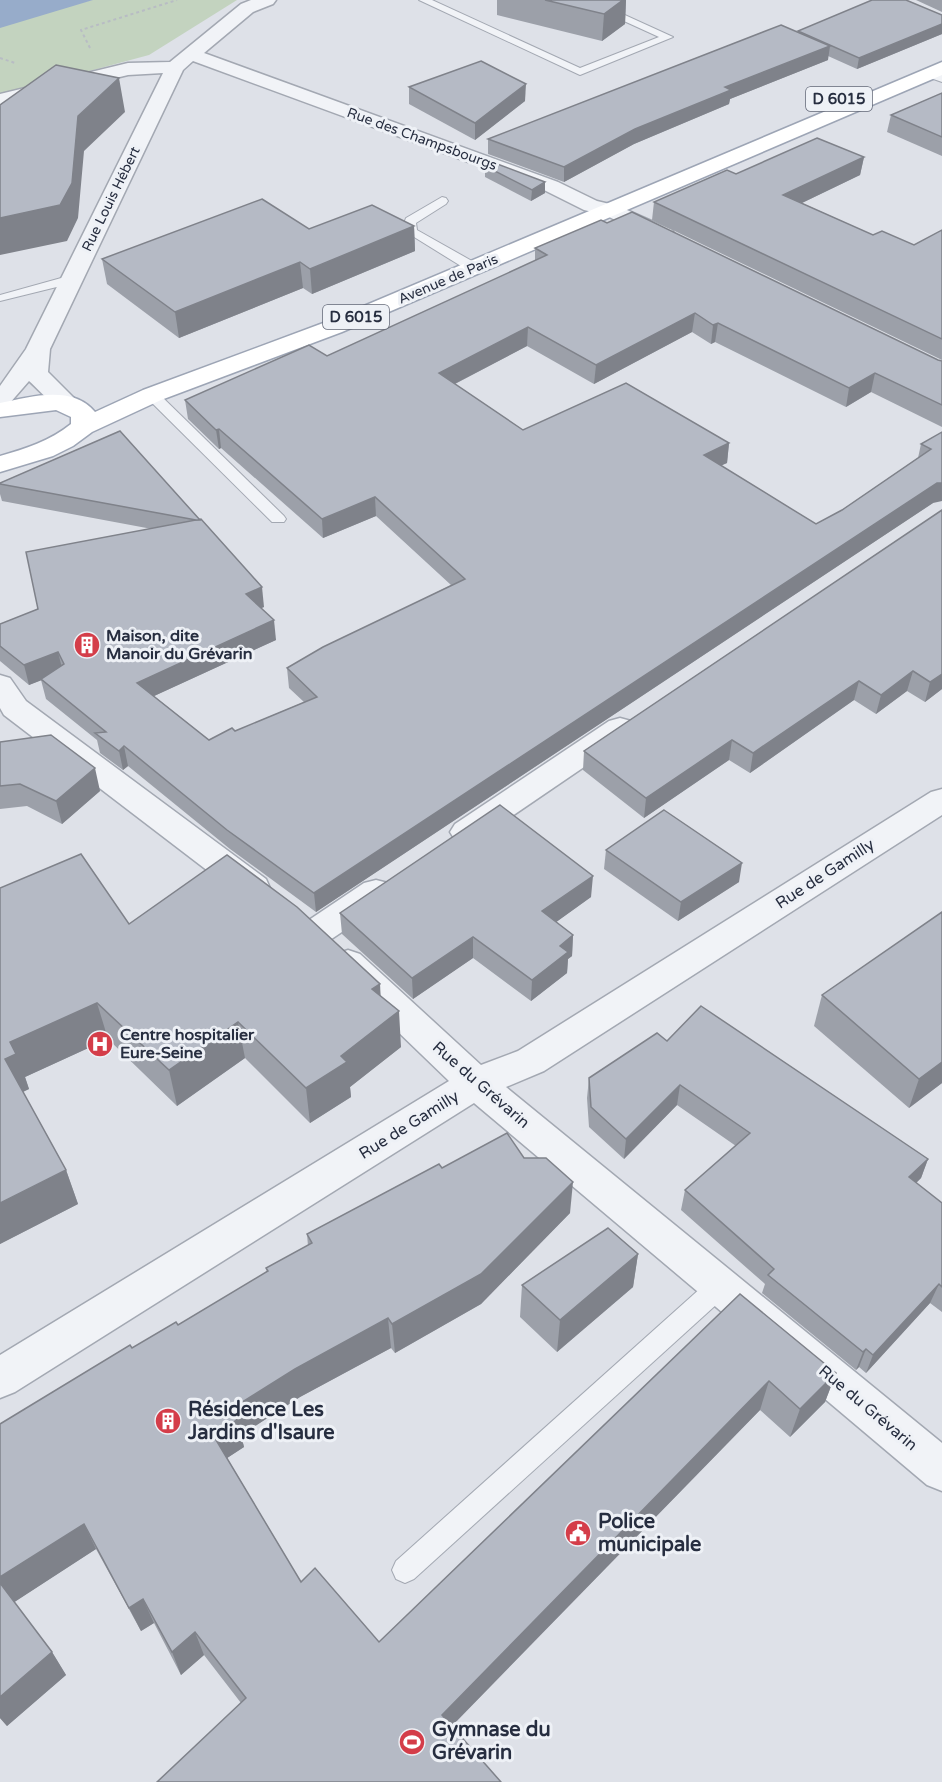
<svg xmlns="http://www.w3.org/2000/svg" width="942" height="1782" font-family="'Varela Round',sans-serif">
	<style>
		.green { fill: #c3d3bf }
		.water { fill: #97acca }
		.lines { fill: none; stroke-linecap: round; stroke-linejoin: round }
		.service-casing { stroke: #a3a8b2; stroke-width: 2 }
		.minor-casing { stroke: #a3a8b2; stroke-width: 3 }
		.primary-casing { stroke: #9da5b5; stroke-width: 3 }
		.path { stroke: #b8bcc4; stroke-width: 2; stroke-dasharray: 3 3; stroke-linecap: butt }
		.service { fill: #f1f3f7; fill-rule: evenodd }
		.minor { fill: #f1f3f7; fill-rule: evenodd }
		.primary { fill: #fff; fill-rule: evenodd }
		.wall { fill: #9ca0a9 }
		.shaded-wall { fill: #7f828a }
		.building { fill: #b5bac5; stroke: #7f828a; stroke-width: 1.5 }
		.labels { text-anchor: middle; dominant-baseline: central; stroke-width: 6; stroke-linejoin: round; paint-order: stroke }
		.far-street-label { font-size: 14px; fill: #272e40; stroke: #eef1f6 }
		.shield { fill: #eef1f6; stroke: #636877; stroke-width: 1.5 }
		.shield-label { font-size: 15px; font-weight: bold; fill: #272e40 }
		.poi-label { font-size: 16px; font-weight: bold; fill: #272e40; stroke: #eef1f6; text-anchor: start }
		.street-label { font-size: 16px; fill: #272e40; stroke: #eef1f6 }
		.near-poi-label { font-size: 20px; font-weight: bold; fill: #272e40; stroke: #eef1f6; text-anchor: start }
	</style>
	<rect width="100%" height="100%" fill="#dee1e8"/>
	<polygon class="green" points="92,0 237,0 149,55 0,95 0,23"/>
	<polygon class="water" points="0,0 93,0 0,28"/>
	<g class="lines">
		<defs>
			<g id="service">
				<polygon points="419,0 432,0 580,68 659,37 578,0 592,0 673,37 580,75"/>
				<polygon points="929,71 942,75 942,82 925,76 925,72"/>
				<polygon points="442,197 446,198 448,201 446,204 416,223 417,230 479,265 481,268 479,271 469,271 406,232 403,226 406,218"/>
				<polygon points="72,275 77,276 79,279 77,282 0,301 0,295"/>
				<polygon points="152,391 157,392 284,516 286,519 284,522 272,522 147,398 145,395 147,392"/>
				<polygon points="720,1275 728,1278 732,1286 728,1294 414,1579 405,1583 396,1579 392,1570 396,1561 712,1278"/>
			</g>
			<g id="minor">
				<path d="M251 0H276L273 4 253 12 204 53 558 182 597 201 618 206 672 230 675 235 672 240 664 241 656 240 605 215 584 210 544 190 193 61 183 70 50 349 48 372 78 402 75 407C55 412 43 393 29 381L9 404 0 406V386L26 349 163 73 128 75 0 106V94L128 63 170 62 241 4Z"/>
				<polygon points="0,675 10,678 26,701 266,879 270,888 266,897 254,900 242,897 4,715 0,708"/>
				<polygon points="620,718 631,721 635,728 631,735 477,840 466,844 455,840 450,832 455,824 609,721"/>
				<polygon points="942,789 942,815 544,1071 506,1087 942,1443 942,1491 927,1485 474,1103 15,1392 0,1398 0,1355 449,1081 336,972 331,963 336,954 348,950 360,954 481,1065 518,1051 931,792"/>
				<polygon points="376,880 388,883 393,892 388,901 327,942 315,946 303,942 298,933 303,924 364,883"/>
			</g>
			<path id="primary" d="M942 62V75L342 332 161 400 92 432 73 446 53 456 0 472V456C25 449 50 441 71 424V417L56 410 0 417V403C30 397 72 384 95 412L143 390 326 322Z"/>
		</defs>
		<use href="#service" class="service-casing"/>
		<use href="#minor" class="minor-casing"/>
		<use href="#primary" class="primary-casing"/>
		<g class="path">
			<polyline points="90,48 81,30 177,0"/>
			<polyline points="0,58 15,63"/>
		</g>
		<use href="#service" class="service"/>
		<use href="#minor" class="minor"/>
		<use href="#primary" class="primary"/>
	</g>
	<g class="wall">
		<polygon points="497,0 626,0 625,24 602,41 497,15"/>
		<polygon points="916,0 942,0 942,12"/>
		<polygon points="942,15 942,34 857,69 828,56 828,60 730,99 729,104 634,144 564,182 488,154 488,139 798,32 798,31"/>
		<polygon points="409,87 525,101 475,140 409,104"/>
		<polygon points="942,93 942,156 887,132 891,115"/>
		<polygon points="864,157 860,175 802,203 873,235 914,245 942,230 942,360 652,220 654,202 736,174"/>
		<polygon points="485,166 545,193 531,201 485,177"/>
		<polygon points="607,223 938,360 942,361 942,427 871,392 846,407 715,342 711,344 692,332 594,384 527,346 455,384 523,430 729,443 727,463 720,465 816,524 842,510 918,458 921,444 942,432 933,503 316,912 230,849 128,766 123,770 100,753 97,740 46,699 41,680 29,685 0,661 0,624 38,609 152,529 2,501 0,494 0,483 120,431 264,607 261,608 276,640 154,696 209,740 235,731 304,702 289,688 287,668 451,585 376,516 323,538 221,448 219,449 188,419 185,400 327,356 535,261 535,248"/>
		<polygon points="414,226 415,251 312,294 303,288 179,338 107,284 102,259 309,229"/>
		<polygon points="942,510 942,689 925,702 907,691 876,714 854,700 750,773 729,760 644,818 583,770 584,751"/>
		<polygon points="0,742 100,791 62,824 27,806 0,809"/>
		<polygon points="606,850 739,882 678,921 604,869"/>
		<polygon points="0,888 129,924 380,984 380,995 401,1047 350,1087 351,1097 310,1123 245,1058 177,1106 108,1039 25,1077 29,1089 23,1092 66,1170 78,1204 0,1244"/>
		<polygon points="591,897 556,922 573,935 572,956 568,959 567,973 531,1001 473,958 413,999 342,934 340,913"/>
		<polygon points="942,912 942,1083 909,1108 814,1026 822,995"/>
		<polygon points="667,1041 928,1159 921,1178 916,1183 942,1203 942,1312 930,1303 866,1373 859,1367 856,1370 762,1293 765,1284 681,1210 685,1190 736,1146 677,1105 624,1159 589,1127 587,1098 589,1078"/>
		<polygon points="524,1158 570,1213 481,1304 395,1353 391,1348 300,1397 241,1435 244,1447 227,1458 301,1582 379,1642 740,1294 836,1373 825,1402 790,1437 760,1410 452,1726 241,1703 204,1655 181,1675 154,1623 141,1631 96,1549 14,1602 52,1652 66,1675 7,1726 0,1718 0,1424 132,1348 178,1325 267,1272 266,1268 308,1246 307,1234 442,1168"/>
		<polygon points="638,1254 633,1287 557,1352 520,1317 522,1285"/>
	</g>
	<g class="shaded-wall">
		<polygon points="623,0 626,0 625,24 602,41 604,14"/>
		<polygon points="942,24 942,34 857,69 859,58"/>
		<polygon points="830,46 828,60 730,99 729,104 634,144 564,182 564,167 635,129 725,87"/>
		<polygon points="119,78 125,112 84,151 78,218 67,241 0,255 0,218 78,116"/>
		<polygon points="526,84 525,101 475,140 475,123"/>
		<polygon points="864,157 860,175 781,213 783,195"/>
		<polygon points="545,182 545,193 531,201 532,190"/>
		<polygon points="414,226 415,251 312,294 310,269"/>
		<polygon points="300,262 303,288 179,338 175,312"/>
		<polygon points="695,313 692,332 594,384 596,365"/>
		<polygon points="718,323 715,342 711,344 713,325"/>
		<polygon points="528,327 527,346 439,392 439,373"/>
		<polygon points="875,373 871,392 846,407 849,388"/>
		<polygon points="219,429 221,448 219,449 216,430"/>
		<polygon points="729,443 727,463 701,475 704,455"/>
		<polygon points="937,483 942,483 942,501 933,503 316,912 314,893"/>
		<polygon points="375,497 376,516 323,538 322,519"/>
		<polygon points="262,587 264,607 249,613 246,594"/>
		<polygon points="274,620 276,640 141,702 137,683"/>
		<polygon points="58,652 63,672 29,685 24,665"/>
		<polygon points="913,671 907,691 876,714 881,695"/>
		<polygon points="942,674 942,689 925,702 930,682"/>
		<polygon points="859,681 854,700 750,773 753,753"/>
		<polygon points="732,740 729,760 644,818 646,798"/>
		<polygon points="124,746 128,766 123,770 119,751"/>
		<polygon points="95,768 100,791 62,824 56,801"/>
		<polygon points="742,863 739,882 678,921 681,902"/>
		<polygon points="593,876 591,897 541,933 542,911"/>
		<polygon points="573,935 572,956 568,959 567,973 531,1001 532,980 560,946"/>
		<polygon points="473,937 473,958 413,999 412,978"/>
		<polygon points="380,984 382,1020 372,989"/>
		<polygon points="97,1003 108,1039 25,1077 29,1089 18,1094 5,1059 10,1042"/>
		<polygon points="399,1011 401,1047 350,1087 351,1097 310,1123 306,1088 341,1056"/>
		<polygon points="238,1022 245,1058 177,1106 169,1070"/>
		<polygon points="942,1062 942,1083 909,1108 919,1079"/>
		<polygon points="680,1085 677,1105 624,1159 626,1139"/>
		<polygon points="928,1159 921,1178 902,1197 909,1177"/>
		<polygon points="66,1170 78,1204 0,1244 0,1203"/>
		<polygon points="573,1182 570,1213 481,1304 395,1353 392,1324"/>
		<polygon points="638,1254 633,1287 557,1352 560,1320"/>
		<polygon points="939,1284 930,1303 866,1373 873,1355"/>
		<polygon points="388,1318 391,1348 300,1397 241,1435 244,1447 221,1462 213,1435 231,1409 295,1369"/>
		<polygon points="866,1349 859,1367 856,1370 863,1352"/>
		<polygon points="836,1373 825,1402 790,1437 800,1409"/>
		<polygon points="769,1381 760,1410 443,1735 442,1715"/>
		<polygon points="84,1524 96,1549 13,1603 0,1583 0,1577"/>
		<polygon points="143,1599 154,1623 141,1631 129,1608"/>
		<polygon points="195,1632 204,1655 181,1675 172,1652"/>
		<polygon points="52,1652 66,1675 7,1726 0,1718 0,1697"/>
	</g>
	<g class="building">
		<polygon points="545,0 623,0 604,14"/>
		<polygon points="872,0 906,0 942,15 942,24 859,58 798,31"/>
		<polygon points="781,25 830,46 725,87 731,90 635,129 564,167 488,139"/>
		<polygon points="481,61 526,84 475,123 409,87"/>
		<polygon points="56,65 119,78 78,116 72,183 60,205 0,218 0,105"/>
		<polygon points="942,93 942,137 891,115"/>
		<polygon points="817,138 864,157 783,195 873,235 882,231 914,245 942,230 942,339 654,202 727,170 736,174"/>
		<polygon points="492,162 545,182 532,190 485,166"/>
		<polygon points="262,199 309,229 372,205 414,226 310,269 300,262 175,312 102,259"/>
		<polygon points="632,212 938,360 942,361 942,405 875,373 849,388 718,323 713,325 695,313 596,365 528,327 439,373 523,430 626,383 729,443 704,455 816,524 842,510 931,449 921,444 942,432 942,483 937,483 314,893 227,830 124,746 119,751 95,733 106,732 41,679 64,664 58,652 24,665 0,646 0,624 38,609 26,552 201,519 262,587 246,594 274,620 137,683 209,740 232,728 235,731 317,697 287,668 323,647 465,579 375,497 322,519 219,429 216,430 185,400 309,345 327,356 547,255 535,248 601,220 607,223"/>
		<polygon points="120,431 200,520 196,520 0,484 0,483"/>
		<polygon points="942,510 942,674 930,682 913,671 881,695 859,681 753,753 732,740 646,798 584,751"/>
		<polygon points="51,735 95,768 56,801 20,784 0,786 0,742"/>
		<polygon points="500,805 593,876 542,911 573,935 560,946 568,952 532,980 473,937 412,978 340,913"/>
		<polygon points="664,810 742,863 681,902 606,850"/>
		<polygon points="81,854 129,924 227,855 297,907 380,984 372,989 399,1011 341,1056 347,1062 306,1088 238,1022 169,1070 97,1003 10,1042 16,1054 5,1059 66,1170 0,1203 0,888"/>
		<polygon points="942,912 942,1062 919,1079 822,995"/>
		<polygon points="701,1006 928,1159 909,1177 942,1203 942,1287 939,1284 873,1355 866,1349 863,1352 768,1275 774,1269 685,1190 750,1133 680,1085 626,1139 591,1107 589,1078 657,1033 667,1041"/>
		<polygon points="507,1133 524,1158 546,1158 573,1182 481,1274 392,1324 388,1318 295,1369 231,1409 237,1420 213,1435 301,1582 315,1568 379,1642 740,1294 836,1373 800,1409 769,1381 442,1715 501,1782 157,1782 246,1698 195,1632 172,1652 143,1599 129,1608 84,1524 0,1577 0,1424 130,1345 132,1348 176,1322 178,1325 268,1271 266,1268 312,1243 307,1234 439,1164 442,1168"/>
		<polygon points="608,1228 638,1254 560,1320 522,1285"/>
		<polygon points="0,1583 52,1652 0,1697"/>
	</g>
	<defs>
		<symbol id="building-disc" viewBox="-11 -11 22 22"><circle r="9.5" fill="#d43d49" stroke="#eef1f6"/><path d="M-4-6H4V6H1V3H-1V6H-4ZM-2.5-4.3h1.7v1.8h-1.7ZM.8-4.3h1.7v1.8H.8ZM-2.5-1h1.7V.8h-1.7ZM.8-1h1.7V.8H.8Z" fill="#fff"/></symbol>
		<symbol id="hospital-disc" viewBox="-11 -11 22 22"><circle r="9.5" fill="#d43d49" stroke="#eef1f6"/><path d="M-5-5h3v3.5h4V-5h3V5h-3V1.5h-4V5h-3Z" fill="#fff"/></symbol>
		<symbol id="civic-disc" viewBox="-11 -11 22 22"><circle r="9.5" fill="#d43d49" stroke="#eef1f6"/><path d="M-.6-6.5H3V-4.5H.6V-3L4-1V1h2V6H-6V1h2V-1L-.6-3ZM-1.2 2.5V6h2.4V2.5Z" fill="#fff"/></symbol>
		<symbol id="stadium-disc" viewBox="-11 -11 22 22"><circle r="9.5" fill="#d43d49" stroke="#eef1f6"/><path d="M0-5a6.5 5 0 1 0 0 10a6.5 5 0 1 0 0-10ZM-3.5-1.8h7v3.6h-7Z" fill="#fff"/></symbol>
	</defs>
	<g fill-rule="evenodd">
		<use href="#building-disc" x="72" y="630" width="30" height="30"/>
		<use href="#hospital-disc" x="85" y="1029" width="30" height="30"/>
		<use href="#building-disc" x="153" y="1406" width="30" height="30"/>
		<use href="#civic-disc" x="563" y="1518" width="30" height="30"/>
		<use href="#stadium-disc" x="397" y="1727" width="30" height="30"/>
	</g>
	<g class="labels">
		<g class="far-street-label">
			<text transform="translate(422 139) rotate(20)">Rue des Champsbourgs</text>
			<text transform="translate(111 199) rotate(-64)">Rue Louis Hébert</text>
			<text transform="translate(448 279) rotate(-23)">Avenue de Paris</text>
		</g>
		<g class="shield">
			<rect x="806" y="87" width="66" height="24" rx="4.5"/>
			<rect x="323" y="305" width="66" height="24" rx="4.5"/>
		</g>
		<g class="shield-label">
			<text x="839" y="99">D 6015</text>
			<text x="356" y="317">D 6015</text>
		</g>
		<g class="poi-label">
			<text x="106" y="636">Maison, dite<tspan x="106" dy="18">Manoir du Grévarin</tspan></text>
			<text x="120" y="1035">Centre hospitalier<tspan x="120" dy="18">Eure-Seine</tspan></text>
		</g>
		<g class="street-label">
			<text transform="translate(825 874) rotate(-33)">Rue de Gamilly</text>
			<text transform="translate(481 1085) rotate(41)">Rue du Grévarin</text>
			<text transform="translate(409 1125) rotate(-32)">Rue de Gamilly</text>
			<text transform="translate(868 1408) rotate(40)">Rue du Grévarin</text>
		</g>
		<g class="near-poi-label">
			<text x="188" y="1410">Résidence Les<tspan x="188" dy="23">Jardins d'Isaure</tspan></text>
			<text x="598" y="1522">Police<tspan x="598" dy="23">municipale</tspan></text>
			<text x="432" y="1730">Gymnase du<tspan x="432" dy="23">Grévarin</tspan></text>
		</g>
	</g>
</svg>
